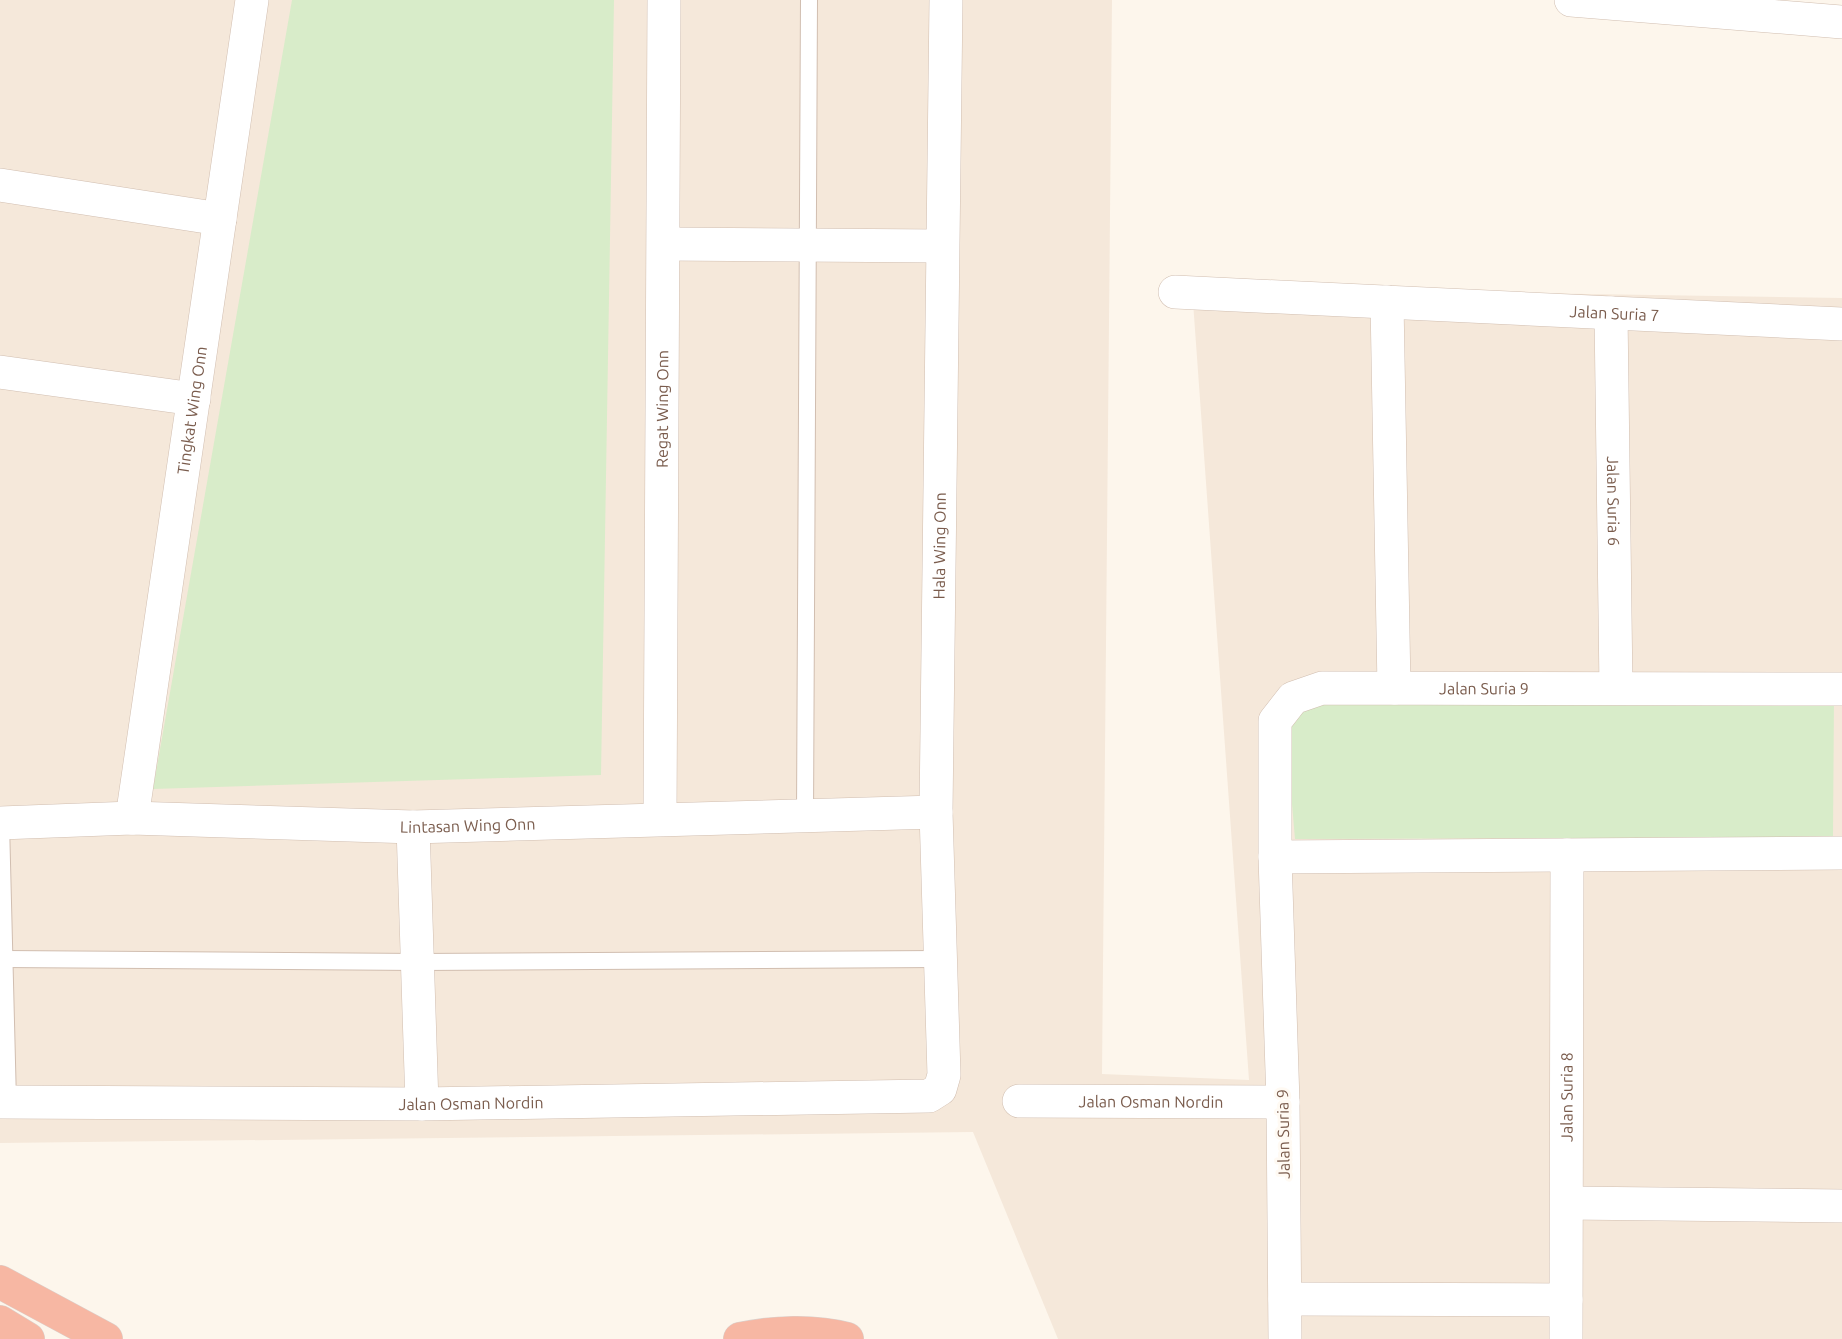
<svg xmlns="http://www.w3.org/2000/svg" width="1842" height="1339" font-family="Ubuntu,sans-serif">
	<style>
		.residential { fill: #f5e8da }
		.green { fill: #d8ecc9 }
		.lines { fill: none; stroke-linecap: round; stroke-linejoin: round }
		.lane-casing { stroke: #d1beb0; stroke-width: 18 }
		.street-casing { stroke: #d1beb0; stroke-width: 34 }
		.highway-casing { stroke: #dad1cd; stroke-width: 34 }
		.lane { stroke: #fff; stroke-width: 16 }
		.street { stroke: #fff; stroke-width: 33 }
		.highway { stroke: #f7b7a3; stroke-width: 33 }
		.labels { text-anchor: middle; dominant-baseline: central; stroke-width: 6; stroke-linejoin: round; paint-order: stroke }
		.street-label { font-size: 16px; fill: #7a5c4d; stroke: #fffaf3 }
	</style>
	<rect width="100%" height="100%" fill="#fdf6ec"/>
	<polygon class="residential" points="0,0 1112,0 1102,1074 1249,1080 1192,288 1842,298 1842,1339 1058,1339 973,1132 0,1143"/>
	<g class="green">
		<polygon points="292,0 614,0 601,775 153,789"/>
		<polygon points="1834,697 1833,837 1295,839 1285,722 1307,699"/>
	</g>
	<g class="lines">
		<defs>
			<g id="lane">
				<polyline points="805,816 809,0"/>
				<polyline points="1,823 8,1102"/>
				<polyline points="4,959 418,962 939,959"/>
			</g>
			<g id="street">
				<polyline points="1571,0 1842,22"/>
				<polyline points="0,185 220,219"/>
				<polyline points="664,244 941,246"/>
				<path id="s1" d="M1175 292 1842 324"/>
				<polyline points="1387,302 1394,688"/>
				<path id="s2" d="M1611 313 1616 688"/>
				<polyline points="0,372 194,399"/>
				<path id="s3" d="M132 818 252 0"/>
				<path id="s4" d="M660 819 664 0"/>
				<path id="s5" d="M0 823 132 818 413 827 936 812"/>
				<polyline points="413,827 422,1104"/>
				<polyline points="1275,857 1842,853"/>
				<path id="s6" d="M1019 1101 1283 1102"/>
				<path id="s7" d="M0 1102 422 1104 929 1096 940 1089 944 1075 936 812 946 0"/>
				<polyline points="1567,1203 1842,1206"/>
				<polyline points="1285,1299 1566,1300"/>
				<path id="s8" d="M1285 1339 1283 1102 1275 857V721L1293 698 1322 688 1842 689"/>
				<path id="s9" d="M1566 1339 1567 855"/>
			</g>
			<g id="highway">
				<polyline points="0,1282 106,1339"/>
				<polyline points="0,1322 28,1339"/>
				<path d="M740 1339C773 1332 814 1330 847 1339"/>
			</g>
		</defs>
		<use href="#lane" class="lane-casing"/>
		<use href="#street" class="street-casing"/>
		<use href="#highway" class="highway-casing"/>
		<use href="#lane" class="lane"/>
		<use href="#street" class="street"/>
		<use href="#highway" class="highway"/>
	</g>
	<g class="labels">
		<g class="street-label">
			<text stroke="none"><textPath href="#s1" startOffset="440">Jalan Suria 7</textPath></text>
			<text stroke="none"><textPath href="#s3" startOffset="412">Tingkat Wing Onn</textPath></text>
			<text stroke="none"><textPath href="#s4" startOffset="410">Regat Wing Onn</textPath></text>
			<text stroke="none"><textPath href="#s2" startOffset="188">Jalan Suria 6</textPath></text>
			<text stroke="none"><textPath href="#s7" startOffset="1486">Hala Wing Onn</textPath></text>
			<text stroke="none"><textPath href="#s8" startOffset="840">Jalan Suria 9</textPath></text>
			<text stroke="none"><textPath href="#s5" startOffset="468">Lintasan Wing Onn</textPath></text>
			<text stroke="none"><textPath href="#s9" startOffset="242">Jalan Suria 8</textPath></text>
			<text stroke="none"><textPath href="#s6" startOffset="132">Jalan Osman Nordin</textPath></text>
			<text stroke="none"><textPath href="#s7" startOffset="471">Jalan Osman Nordin</textPath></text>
			<text transform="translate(1283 1134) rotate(-91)">Jalan Suria 9</text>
		</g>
	</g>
</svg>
